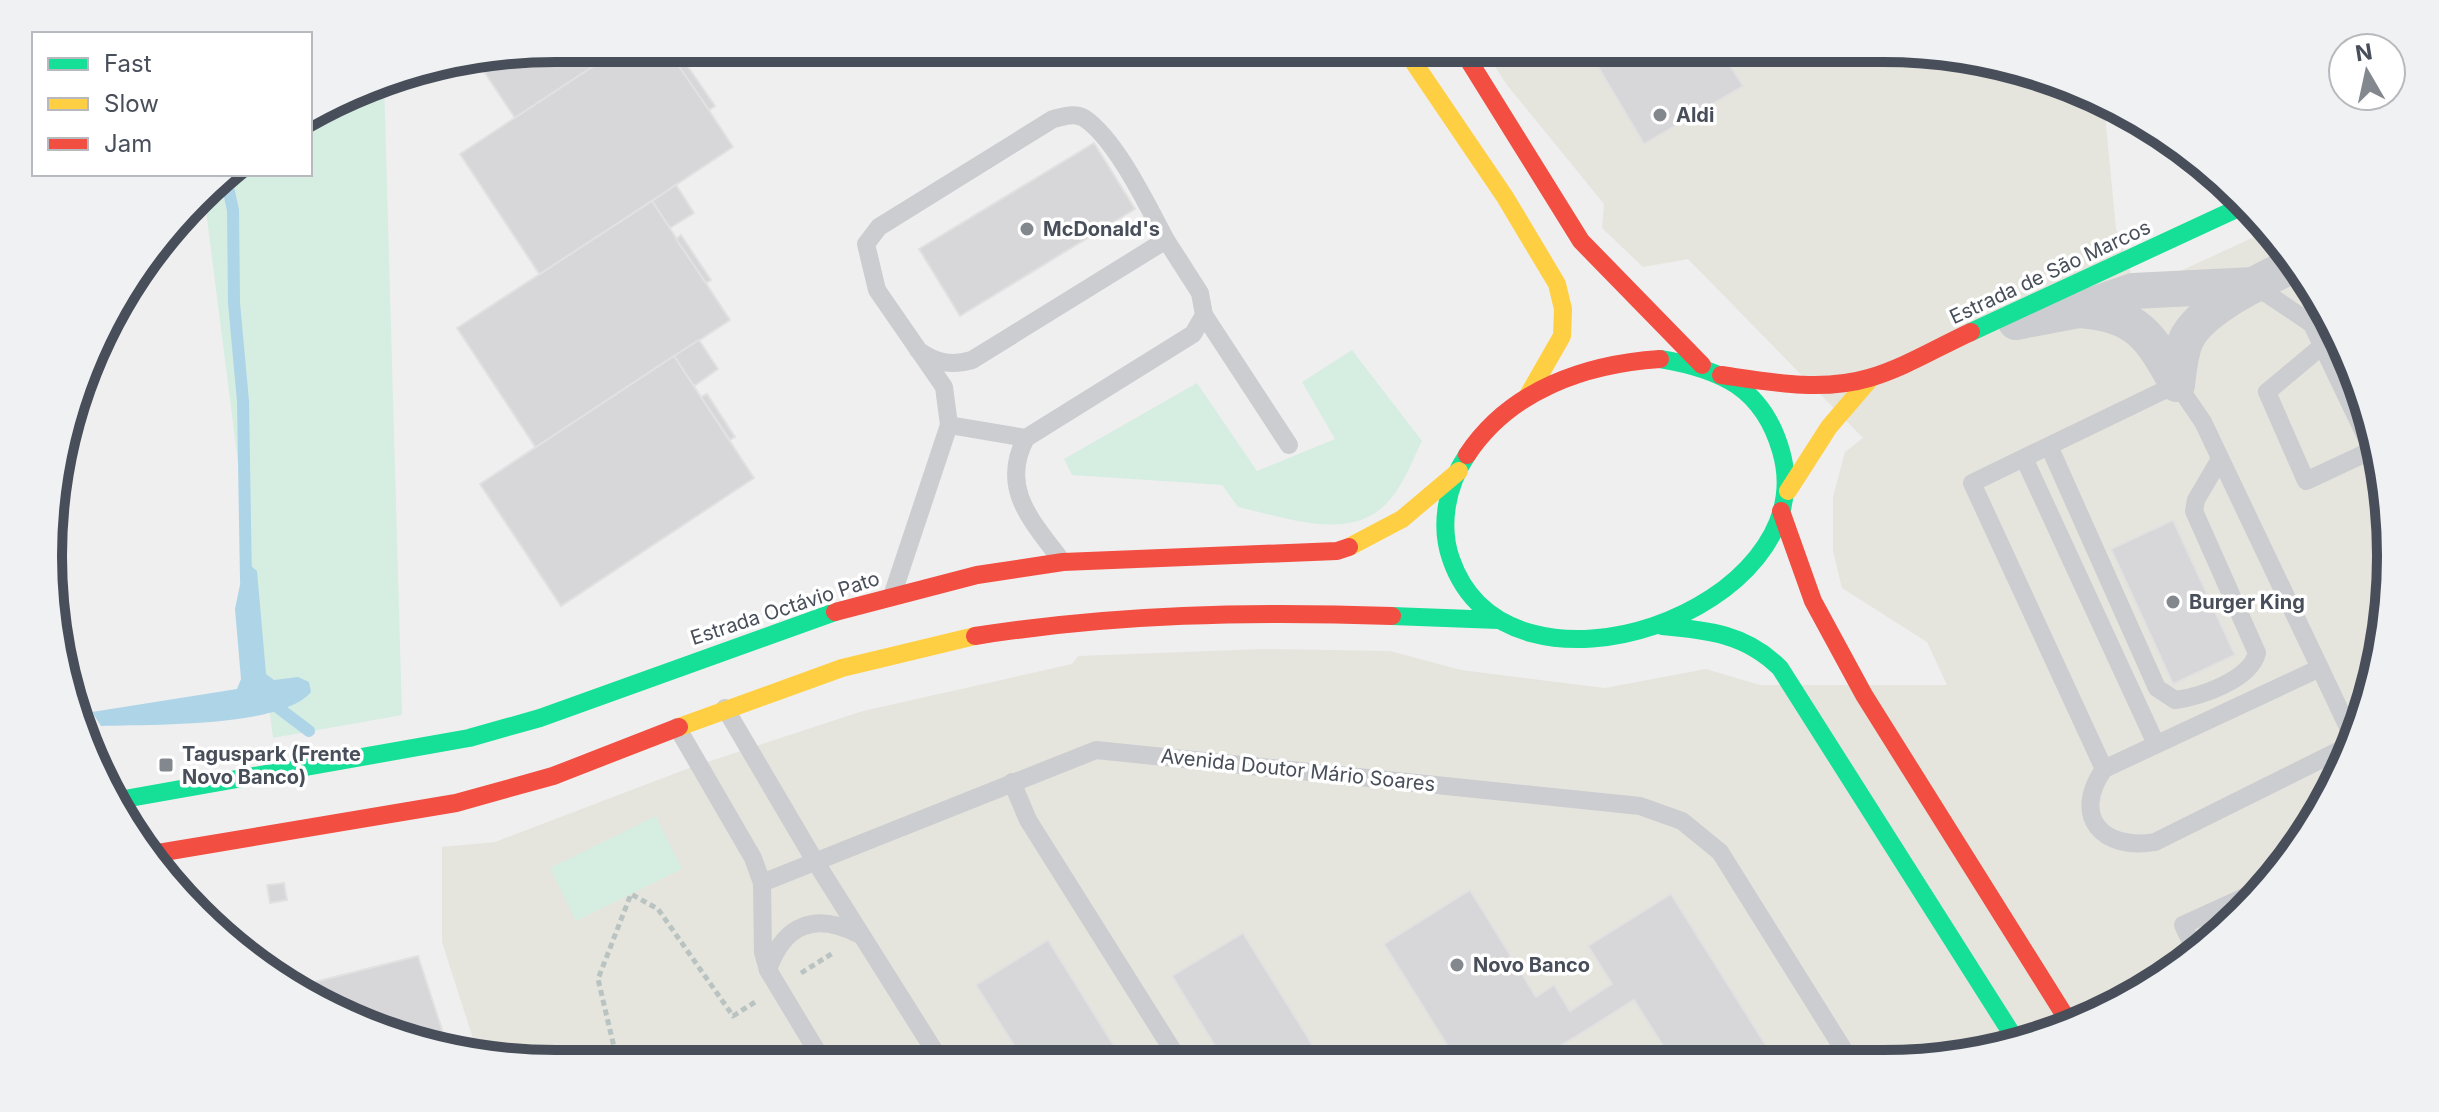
<svg xmlns="http://www.w3.org/2000/svg" width="2439" height="1112" font-family="Inter,sans-serif">
	<style>
		.commercial { fill: #e5e4dd }
		.green { fill: #d6ede2 }
		.water { fill: #aed4e7 }
		.lines { fill: none; stroke-linecap: round; stroke-linejoin: round }
		.stream { stroke: #aed4e7; stroke-width: 12 }
		.building { fill: #d7d7d9; stroke: #e1e1e2; stroke-width: 2 }
		.path { stroke: #b9c4c2; stroke-width: 5; stroke-dasharray: 6 4; stroke-linecap: butt }
		.lane { stroke: #cbcdd0; stroke-width: 18 }
		.street { stroke: #cbcdd0; stroke-width: 36 }
		.fast { stroke: #16e098; stroke-width: 18 }
		.slow { stroke: #ffcf43; stroke-width: 18 }
		.jam { stroke: #f24e42; stroke-width: 18 }
		.poi-dot { fill: #83878e; stroke: #fff; stroke-width: 3 }
		.labels { text-anchor: middle; dominant-baseline: central; stroke-width: 7; stroke-linejoin: round; paint-order: stroke }
		.poi-label { font-size: 20px; font-weight: bold; fill: #484f5a; stroke: #fff; text-anchor: start }
		.street-label { font-size: 20px; fill: #484f5a; stroke: #fff }
		.rim { fill: none; stroke: #484f5a; stroke-width: 10 }
	</style>
	<rect width="100%" height="100%" fill="#f0efef"/>
	<polygon class="commercial" points="1483,48 1883,48 2077,87 2104,104 2116,229 2137,291 2265,232 2352,361 2391,556 2352,750 2286,865 2193,959 2078,1025 1950,1060 556,1064 476,1048 442,942 442,847 495,842 692,767 863,711 1072,664 1078,656 1263,649 1390,651 1461,670 1605,688 1706,669 1760,685 1947,685 1927,642 1842,588 1833,551 1833,497 1845,452 1863,438 1688,259 1643,267 1602,228 1604,204 1507,85"/>
	<g class="green">
		<polygon points="384,80 402,715 273,738 204,195 221,174 310,174 310,123"/>
		<path d="M1352 350 1422 441C1412 461 1402 489 1385 505 1347 542 1284 517 1238 507L1222 485 1072 475 1064 459 1197 383 1257 471 1335 439 1302 382Z"/>
		<polygon points="656,816 682,869 576,921 550,868"/>
	</g>
	<path class="water" d="M250 565 257 571 266 674 274 680 298 677 309 682 311 692C281 728 149 724 101 726L92 712 237 689 241 679 235 609 243 570Z"/>
	<g class="lines">
		<g class="stream">
			<polyline points="225,174 233,210 234,303 243,401 246,581"/>
			<polyline points="271,698 276,706 309,731"/>
		</g>
	</g>
	<g class="building">
		<polygon points="556,48 621,48 515,118 477,61"/>
		<polygon points="621,48 668,48 733,147 540,275 460,154"/>
		<polygon points="1587,48 1757,48 1729,64 1743,86 1644,144"/>
		<polygon points="684,61 715,106 709,110 678,65"/>
		<polygon points="1094,143 1135,209 960,316 919,249"/>
		<polygon points="676,185 694,213 670,228 652,201"/>
		<polygon points="652,201 730,320 536,448 457,328"/>
		<polygon points="681,235 711,280 706,283 676,239"/>
		<polygon points="699,340 718,369 694,386 674,356"/>
		<polygon points="674,356 754,478 561,606 480,484"/>
		<polygon points="707,394 735,437 730,440 701,397"/>
		<polygon points="2173,520 2235,655 2173,684 2111,549"/>
		<polygon points="284,883 287,900 270,903 267,885"/>
		<polygon points="1470,890 1536,997 1554,985 1570,1011 1612,984 1588,946 1671,894 1775,1060 1672,1060 1634,1000 1559,1047 1568,1061 1457,1061 1384,944"/>
		<polygon points="1243,933 1323,1062 1225,1062 1172,976"/>
		<polygon points="1048,940 1124,1062 1025,1063 976,985"/>
		<polygon points="418,956 446,1042 362,1025 299,986"/>
	</g>
	<g class="lines">
		<g class="path">
			<polyline points="801,973 833,953"/>
			<polyline points="618,1064 598,979 631,894 658,909 733,1016 755,1002"/>
		</g>
		<g class="lane">
			<polyline points="2254,285 2312,324 2368,441"/>
			<polyline points="1204,315 1289,445"/>
			<polyline points="2322,346 2267,392 2306,481 2370,451"/>
			<polygon points="2177,384 2203,422 2320,668 2104,769 1972,483"/>
			<polyline points="949,425 1026,438"/>
			<path d="M2049 446 2157 688 2175 700C2200 697 2250 680 2257 653L2194 511 2196 500 2220 459"/>
			<polyline points="2024,458 2156,744"/>
			<path d="M1061 560C1032 521 999 488 1026 438L1193 334 1204 315 1200 293 1166 240"/>
			<path d="M893 593 949 425 944 387 877 290 866 244 879 227 1053 119C1063 117 1074 112 1084 118 1116 139 1147 205 1166 240L972 360C951 366 936 363 918 350"/>
			<polyline points="2320,668 2354,740"/>
			<polyline points="725,708 815,861 942,1063"/>
			<polyline points="677,727 753,858 762,883 763,952 768,970 824,1063"/>
			<path d="M2104 769C2071 816 2102 851 2155 842L2354 743"/>
			<polyline points="1012,782 1028,820 1180,1062"/>
			<polyline points="762,883 1096,750 1640,806 1682,821 1720,852 1850,1060"/>
			<polyline points="2197,955 2183,925 2262,889"/>
			<path d="M768 970C784 924 815 912 858 934"/>
		</g>
		<g class="street">
			<path d="M2078 310C2137 314 2150 335 2177 384"/>
			<polyline points="2016,322 2078,310 2133,291 2254,285"/>
			<path d="M2177 384C2179 370 2180 353 2186 340 2200 309 2259 282 2289 267"/>
		</g>
		<g class="fast">
			<polyline points="1971,332 2247,204"/>
			<path d="M1467 455C1447 485 1439 525 1451 559 1507 723 1827 609 1781 451 1763 388 1721 369 1660 359"/>
			<polyline points="1392,616 1498,620"/>
			<path d="M1662 626C1708 630 1746 634 1780 668L2017 1042"/>
			<polyline points="113,801 469,738 540,718 835,612"/>
		</g>
		<g class="slow">
			<polyline points="1404,48 1505,197 1557,284 1563,309 1562,336 1527,397"/>
			<polyline points="1788,491 1829,427 1871,378"/>
			<polyline points="1349,547 1402,519 1459,471"/>
			<polyline points="679,727 842,668 975,636"/>
		</g>
		<g class="jam">
			<polyline points="1461,48 1581,241 1702,365"/>
			<path d="M1721 375C1769 382 1822 392 1869 378 1904 368 1938 347 1971 332"/>
			<path d="M1467 455C1510 390 1585 364 1660 359"/>
			<polyline points="1781,511 1813,601 1864,695 2072,1027"/>
			<polyline points="835,612 977,575 1063,562 1337,551 1349,547"/>
			<path d="M975 636C1114 614 1252 611 1392 616"/>
			<polyline points="152,854 456,803 553,776 679,727"/>
		</g>
	</g>
	<g class="poi-dot">
		<circle cx="1660" cy="115" r="8"/>
		<circle cx="1027" cy="229" r="8"/>
		<circle cx="2173" cy="602" r="8"/>
		<rect x="158" y="757" width="16" height="16" rx="4"/>
		<circle cx="1457" cy="965" r="8"/>
	</g>
	<g class="labels">
		<g class="poi-label">
			<text x="1676" y="115">Aldi</text>
			<text x="1043" y="229">McDonald's</text>
			<text x="2189" y="602">Burger King</text>
			<text x="182" y="754">Taguspark (Frente<tspan x="182" dy="23">Novo Banco)</tspan></text>
			<text x="1473" y="965">Novo Banco</text>
		</g>
		<g class="street-label">
			<text transform="translate(2050 272) rotate(-25)">Estrada de São Marcos</text>
			<text transform="translate(785 608) rotate(-18)">Estrada Octávio Pato</text>
			<text transform="translate(1298 770) rotate(6)">Avenida Doutor Mário Soares</text>
		</g>
	</g>
	<path d="M0 0H2439V1112H0ZM556 62H1883A494 494 0 0 1 2377 556V556A494 494 0 0 1 1883 1050H556A494 494 0 0 1 62 556V556A494 494 0 0 1 556 62Z" fill="#f0f1f2" fill-rule="evenodd"/>
	<path class="rim" d="M556 62H1883A494 494 0 0 1 2377 556V556A494 494 0 0 1 1883 1050H556A494 494 0 0 1 62 556V556A494 494 0 0 1 556 62Z"/>
	<rect x="32" y="32" width="280" height="144" fill="#ffffff" stroke="#b6b9bd" stroke-width="2"/>
	<rect x="48" y="58" width="40" height="12" fill="#16e098" stroke="#b6b9bd" stroke-width="2"/>
	<text x="104" y="72" font-size="24" fill="#484f5a">Fast</text>
	<rect x="48" y="98" width="40" height="12" fill="#ffcf43" stroke="#b6b9bd" stroke-width="2"/>
	<text x="104" y="112" font-size="24" fill="#484f5a">Slow</text>
	<rect x="48" y="138" width="40" height="12" fill="#f24e42" stroke="#b6b9bd" stroke-width="2"/>
	<text x="104" y="152" font-size="24" fill="#484f5a">Jam</text>
	<g transform="translate(2367 72) rotate(351)"><circle r="38" fill="#ffffff" stroke="#b6b9bd" stroke-width="2"/>
	<path d="M0-6L14 30L0 20L-14 30Z" fill="#83878e"/>
	<text y="-12" font-size="22" font-weight="bold" text-anchor="middle" fill="#484f5a">N</text>
	</g>
</svg>
